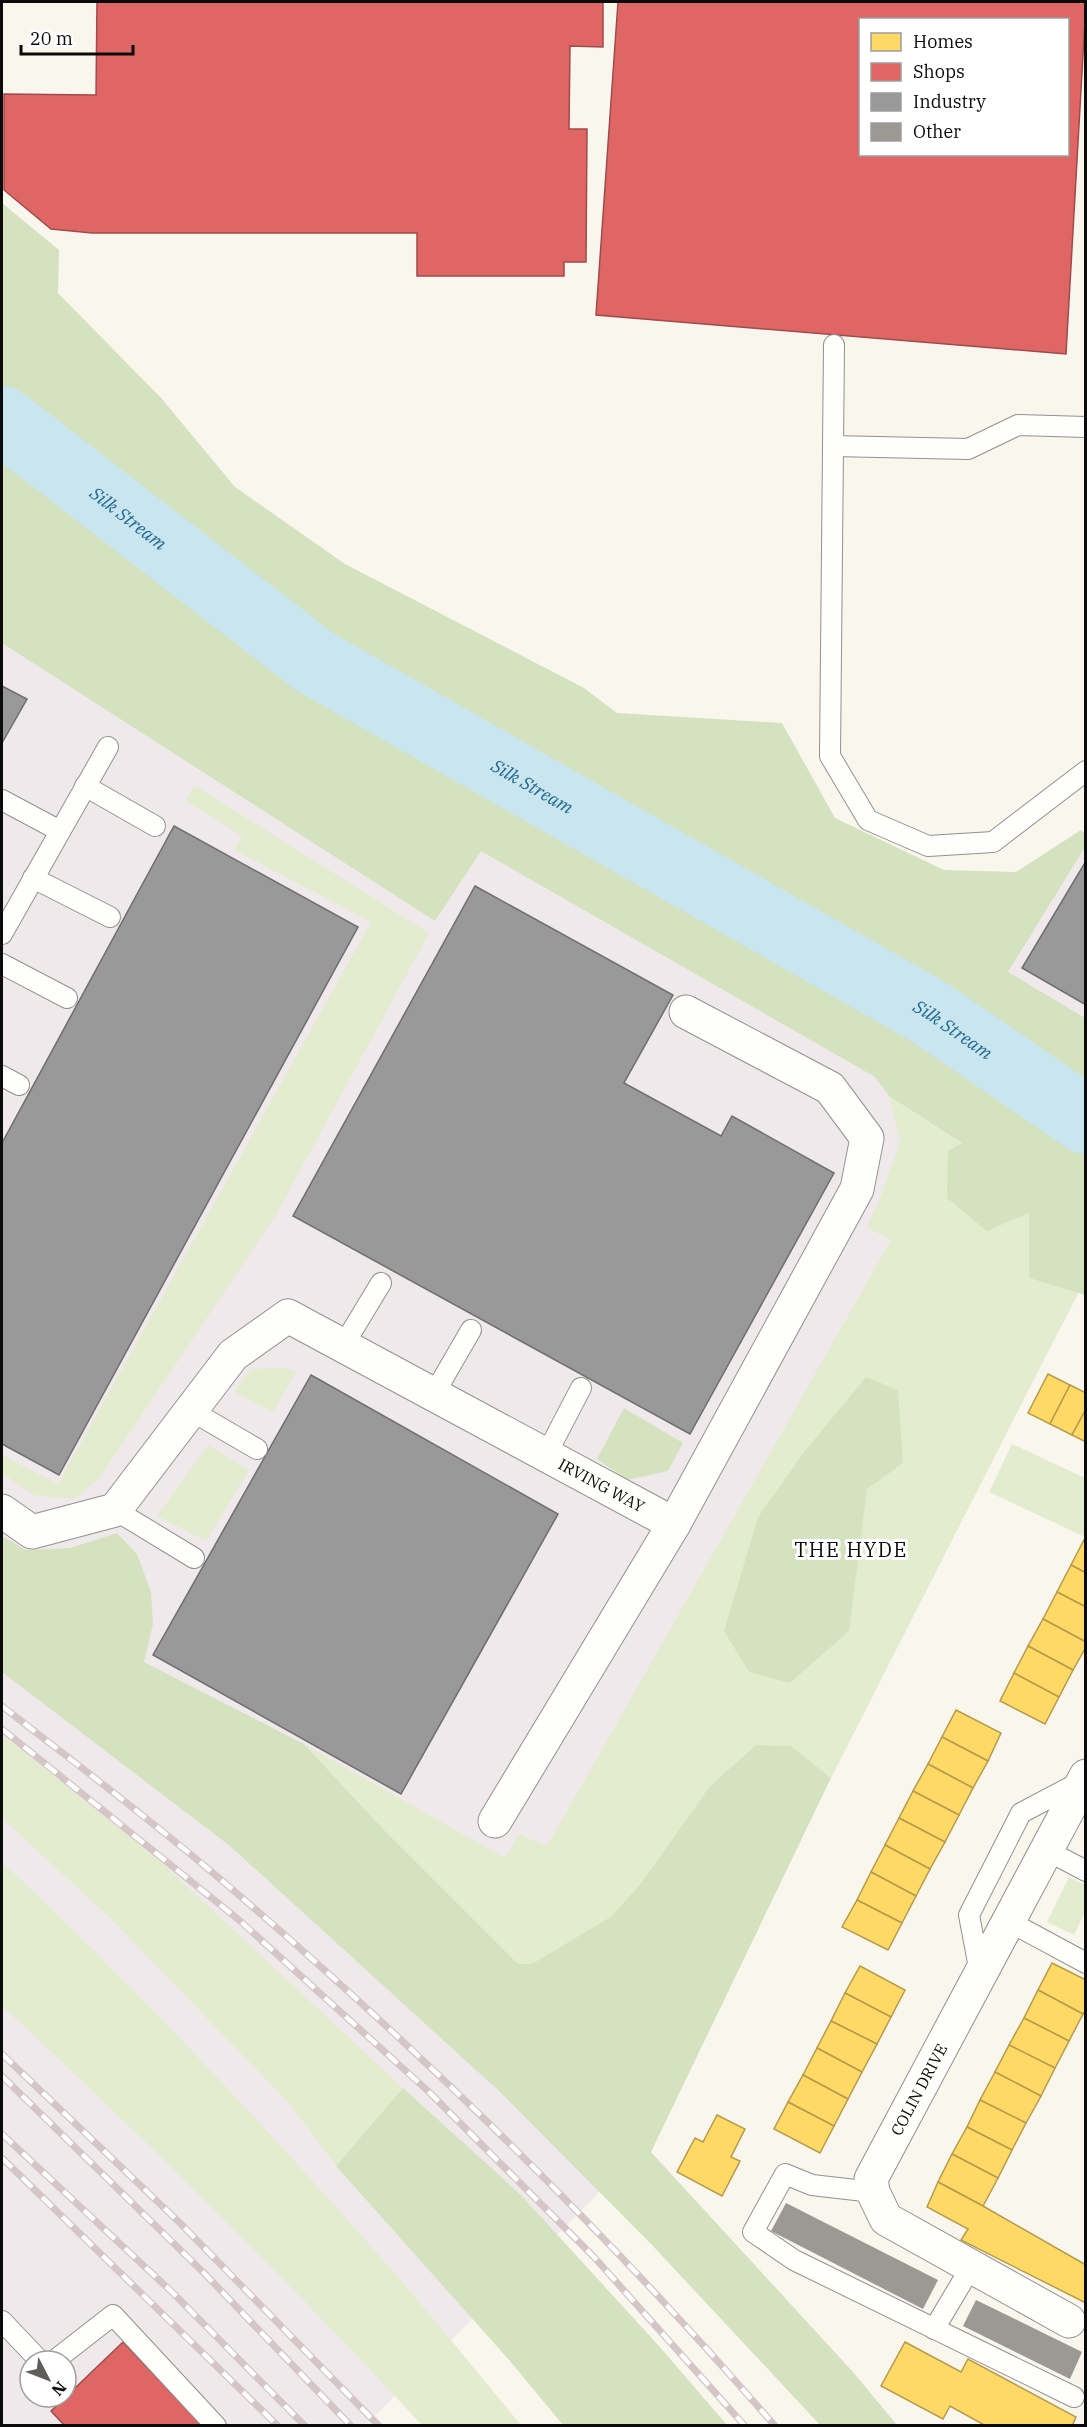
<svg xmlns="http://www.w3.org/2000/svg" width="1087" height="2427" font-family="'IBM Plex Serif',serif">
	<style>
		.industrial { fill: #efe9eb; fill-rule: evenodd }
		.green { fill: #e4ecd0 }
		.forest { fill: #d5e2bf }
		.homes { fill: #ffd966; stroke: #b69b4b; stroke-width: 1.5 }
		.shops { fill: #e06666; stroke: #a04b4b; stroke-width: 1.5; fill-rule: evenodd }
		.industry { fill: #999; stroke: #6e6e6e; stroke-width: 1.5 }
		.lines { fill: none; stroke-linecap: round; stroke-linejoin: round }
		.river { stroke: #c9e5ef; stroke-width: 68 }
		.building { fill: #9c9894 }
		.service-casing { stroke: #92918d; stroke-width: 22 }
		.minor-casing { stroke: #92918d; stroke-width: 35 }
		.service { stroke: #fefefc; stroke-width: 20 }
		.minor { stroke: #fefefc; stroke-width: 33 }
		.rail-casing { stroke: #d4c6c6; stroke-width: 7 }
		.rail { stroke: #fff; stroke-width: 4.5; stroke-dasharray: 14; stroke-linecap: butt }
		.labels { text-anchor: middle; dominant-baseline: central; stroke-width: 6; stroke-linejoin: round; paint-order: stroke }
		.street-label { font-size: 16px; fill: #0b0b0b; stroke: #fff }
		.water-label { font-size: 18px; font-style: italic; fill: #22698e; stroke: #fff }
		.quarter-label { font-size: 20px; letter-spacing: 1.5px; fill: #0b0b0b; stroke: #fff }
	</style>
	<rect width="100%" height="100%" fill="#f9f6ee"/>
	<g class="industrial">
		<path d="M2 519 909 998 1086 1280 596 2196 366 2425 2 2426ZM30 2361H66V2397H30Z"/>
		<polygon points="1085,838 1085,1050 990,990"/>
	</g>
	<g class="green">
		<polygon points="194,785 429,933 276,1215 98,1480 74,1499 33,1495 2,1473 2,1455 58,1484 371,922 234,850 242,836 186,801"/>
		<polygon points="889,1096 962,1144 1029,1212 1029,1278 1078,1293 831,1778 791,1746 642,1882 612,1916 532,1964 518,1964 383,1829 304,1744 505,1858 519,1834 547,1846 891,1240 866,1227 878,1204 900,1141"/>
		<polygon points="283,1368 296,1372 273,1412 234,1392 251,1369"/>
		<polygon points="1012,1444 1085,1478 1085,1537 989,1492"/>
		<polygon points="208,1445 249,1470 206,1541 157,1516"/>
		<polygon points="2,1734 162,1863 403,2088 336,2166 289,2103 111,1919 2,1818"/>
		<path d="M2 1862C141 1992 271 2132 396 2275 439 2324 479 2375 521 2425H422C287 2280 147 2140 2 2006Z"/>
		<polygon points="1069,1877 1085,1885 1085,1912 1074,1935 1047,1922"/>
	</g>
	<g class="forest">
		<polygon points="2,203 59,250 58,293 162,399 235,487 345,564 584,688 617,713 782,723 835,818 944,870 1016,872 1081,830 1085,834 1085,847 1008,972 1085,1018 1085,1295 1029,1278 1029,1213 987,1231 947,1198 948,1151 962,1143 889,1096 875,1077 481,851 435,921 2,643"/>
		<polygon points="866,1377 898,1390 903,1463 867,1489 849,1631 790,1683 749,1672 724,1631 758,1517 805,1451"/>
		<polygon points="624,1408 683,1443 668,1471 627,1480 597,1459"/>
		<polygon points="117,1533 137,1554 151,1592 153,1624 144,1662 304,1744 383,1829 518,1964 532,1964 612,1916 642,1882 710,1786 756,1745 791,1746 831,1778 651,2152 853,2372 897,2425 820,2425 652,2245 499,2091 230,1846 2,1672 2,1536 26,1550 70,1548"/>
		<polygon points="403,2088 521,2195 659,2346 727,2425 563,2425 510,2361 336,2166"/>
	</g>
	<g class="homes">
		<polygon points="1048,1374 1070,1385 1050,1424 1028,1413"/>
		<polygon points="1070,1385 1086,1393 1086,1409 1072,1435 1050,1424"/>
		<polygon points="1086,1409 1086,1442 1072,1435"/>
		<polygon points="1085,1538 1086,1538 1086,1573 1071,1565"/>
		<polygon points="1071,1565 1086,1573 1086,1607 1057,1592"/>
		<polygon points="1057,1592 1086,1607 1086,1642 1043,1619"/>
		<polygon points="1043,1619 1086,1642 1086,1647 1073,1670 1028,1646"/>
		<polygon points="1028,1646 1073,1670 1059,1697 1014,1673"/>
		<polygon points="1014,1673 1059,1697 1045,1724 1000,1701"/>
		<polygon points="956,1710 1001,1733 988,1761 942,1737"/>
		<polygon points="942,1737 988,1761 973,1788 928,1764"/>
		<polygon points="928,1764 973,1788 959,1815 913,1791"/>
		<polygon points="913,1791 959,1815 945,1842 899,1818"/>
		<polygon points="899,1818 945,1842 930,1869 885,1845"/>
		<polygon points="885,1845 930,1869 916,1896 871,1872"/>
		<polygon points="871,1872 916,1896 902,1923 857,1900"/>
		<polygon points="857,1900 902,1923 888,1950 842,1927"/>
		<polygon points="1052,1963 1086,1980 1086,2010 1083,2014 1038,1990"/>
		<polygon points="860,1966 905,1990 891,2017 845,1993"/>
		<polygon points="1038,1990 1083,2014 1069,2041 1024,2018"/>
		<polygon points="845,1993 891,2017 877,2044 831,2021"/>
		<polygon points="1024,2018 1069,2041 1055,2068 1009,2045"/>
		<polygon points="831,2021 877,2044 862,2072 817,2048"/>
		<polygon points="1009,2045 1055,2068 1041,2096 995,2072"/>
		<polygon points="817,2048 862,2072 848,2099 803,2075"/>
		<polygon points="995,2072 1041,2096 1026,2123 980,2100"/>
		<polygon points="803,2075 848,2099 834,2126 788,2102"/>
		<polygon points="980,2100 1026,2123 1012,2150 967,2127"/>
		<polygon points="788,2102 834,2126 820,2153 774,2129"/>
		<polygon points="717,2115 745,2129 731,2157 740,2161 722,2196 677,2172 695,2138 703,2142"/>
		<polygon points="967,2127 1012,2150 998,2178 952,2154"/>
		<polygon points="952,2154 998,2178 983,2206 938,2182"/>
		<polygon points="938,2182 983,2206 1086,2265 1086,2303 961,2240 968,2229 927,2207"/>
		<polygon points="905,2342 961,2372 968,2359 1076,2417 1072,2426 986,2426 950,2406 943,2419 881,2386"/>
	</g>
	<g class="shops">
		<polygon points="97,2 603,2 603,47 570,46 569,129 587,129 586,262 564,262 564,276 417,276 417,233 92,233 51,229 4,190 4,94 96,95"/>
		<path d="M618 2H1086L1066 354 596 315ZM860 20H1068V154H860Z"/>
		<polygon points="123,2342 203,2426 65,2426 51,2411"/>
	</g>
	<g class="industry">
		<polygon points="2,686 27,699 2,743"/>
		<polygon points="174,826 358,927 59,1475 2,1444 2,1143"/>
		<polygon points="1086,861 1086,1005 1022,968"/>
		<polygon points="475,886 673,995 624,1083 721,1136 732,1116 834,1173 690,1434 293,1216"/>
		<polygon points="311,1375 558,1514 401,1794 153,1655"/>
	</g>
	<g class="lines">
		<path class="river" id="s1" d="M2 420 315 662 929 1012 1086 1120"/>
	</g>
	<g class="building">
		<polygon points="786,2203 938,2280 923,2309 771,2231"/>
		<polygon points="976,2300 1082,2352 1070,2379 963,2326"/>
	</g>
	<g class="lines">
		<defs>
			<g id="service">
				<polyline points="834,345 830,756 868,820 928,846 993,842 1086,771"/>
				<polyline points="833,446 968,449 1018,425 1086,427"/>
				<polyline points="85,786 155,826"/>
				<polyline points="2,800 60,831"/>
				<polyline points="33,878 110,917"/>
				<polyline points="2,934 108,747"/>
				<polyline points="2,964 67,998"/>
				<polyline points="2,1076 19,1085"/>
				<polyline points="343,1346 381,1283"/>
				<polyline points="434,1394 471,1330"/>
				<polyline points="190,1410 257,1449"/>
				<polyline points="546,1455 581,1388"/>
				<polyline points="115,1510 194,1558"/>
				<polyline points="1046,1850 1086,1871"/>
				<polyline points="1008,1921 1086,1963"/>
				<polyline points="980,1973 969,1915 1021,1813 1080,1782"/>
				<polyline points="873,2192 812,2185 785,2174 753,2232 794,2260 1074,2397"/>
				<polyline points="2,2321 40,2361"/>
				<polyline points="934,2329 971,2267"/>
				<polyline points="54,2361 113,2315 216,2426"/>
			</g>
			<g id="minor">
				<path id="s2" d="M2 1511 32 1532 115 1510 233 1355 288 1316 674 1524 857 1189 867 1138 830 1088 686 1012"/>
				<polyline points="495,1821 674,1524"/>
				<path id="s3" d="M1069 2321 886 2219 873 2192 871 2179 1086 1776"/>
			</g>
		</defs>
		<use href="#service" class="service-casing"/>
		<use href="#minor" class="minor-casing"/>
		<use href="#service" class="service"/>
		<use href="#minor" class="minor"/>
		<defs>
			<g id="rail">
				<path d="M2 1706C84 1770 168 1833 247 1902 435 2064 612 2238 775 2426"/>
				<polyline points="2,1729 239,1920 428,2091 594,2257 745,2426"/>
				<polyline points="2,2054 180,2223 379,2426"/>
				<polyline points="2,2076 205,2274 351,2426"/>
				<polyline points="2,2134 172,2292 305,2426"/>
				<polyline points="2,2158 278,2426"/>
			</g>
		</defs>
		<use href="#rail" class="rail-casing"/>
		<use href="#rail" class="rail"/>
	</g>
	<g class="labels">
		<g class="street-label">
			<text stroke="none"><textPath href="#s2" startOffset="741">IRVING WAY</textPath></text>
			<text stroke="none"><textPath href="#s3" startOffset="354">COLIN DRIVE</textPath></text>
		</g>
		<g class="water-label">
			<text stroke="none"><textPath href="#s1" startOffset="160">Silk Stream</textPath></text>
			<text stroke="none"><textPath href="#s1" startOffset="646">Silk Stream</textPath></text>
			<text stroke="none"><textPath href="#s1" startOffset="1132">Silk Stream</textPath></text>
		</g>
		<g class="quarter-label">
			<text x="851" y="1549">THE HYDE</text>
		</g>
	</g>
	<rect width="1087" height="2427" fill="none" stroke="#0b0b0b" stroke-width="6"/>
	<rect x="859" y="18" width="210" height="138" fill="#ffffff" stroke="#9d9d9d" stroke-width="1.5"/>
	<rect x="871" y="33" width="30" height="18" fill="#ffd966" stroke="#9d9d9d" stroke-width="1.5"/>
	<text x="913" y="48" font-size="18" fill="#0b0b0b">Homes</text>
	<rect x="871" y="63" width="30" height="18" fill="#e06666" stroke="#9d9d9d" stroke-width="1.5"/>
	<text x="913" y="78" font-size="18" fill="#0b0b0b">Shops</text>
	<rect x="871" y="93" width="30" height="18" fill="#999999" stroke="#9d9d9d" stroke-width="1.5"/>
	<text x="913" y="108" font-size="18" fill="#0b0b0b">Industry</text>
	<rect x="871" y="123" width="30" height="18" fill="#9c9894" stroke="#9d9d9d" stroke-width="1.5"/>
	<text x="913" y="138" font-size="18" fill="#0b0b0b">Other</text>
	<g transform="translate(48 2379) rotate(132)"><circle r="28" fill="#ffffff" stroke="#9d9d9d" stroke-width="1.5"/>
	<path d="M0-4.5L10 22L0 15L-10 22Z" fill="#5e5d5a"/>
	<text y="-9" font-size="16" font-weight="bold" text-anchor="middle" fill="#0b0b0b">N</text>
	</g>
	<path d="M21 45v9h112v-9" fill="none" stroke="#0b0b0b" stroke-width="3"/>
	<text x="30" y="45" font-size="18" fill="#0b0b0b" stroke="#ffffff" stroke-width="4.5" paint-order="stroke">20 m</text>
</svg>
